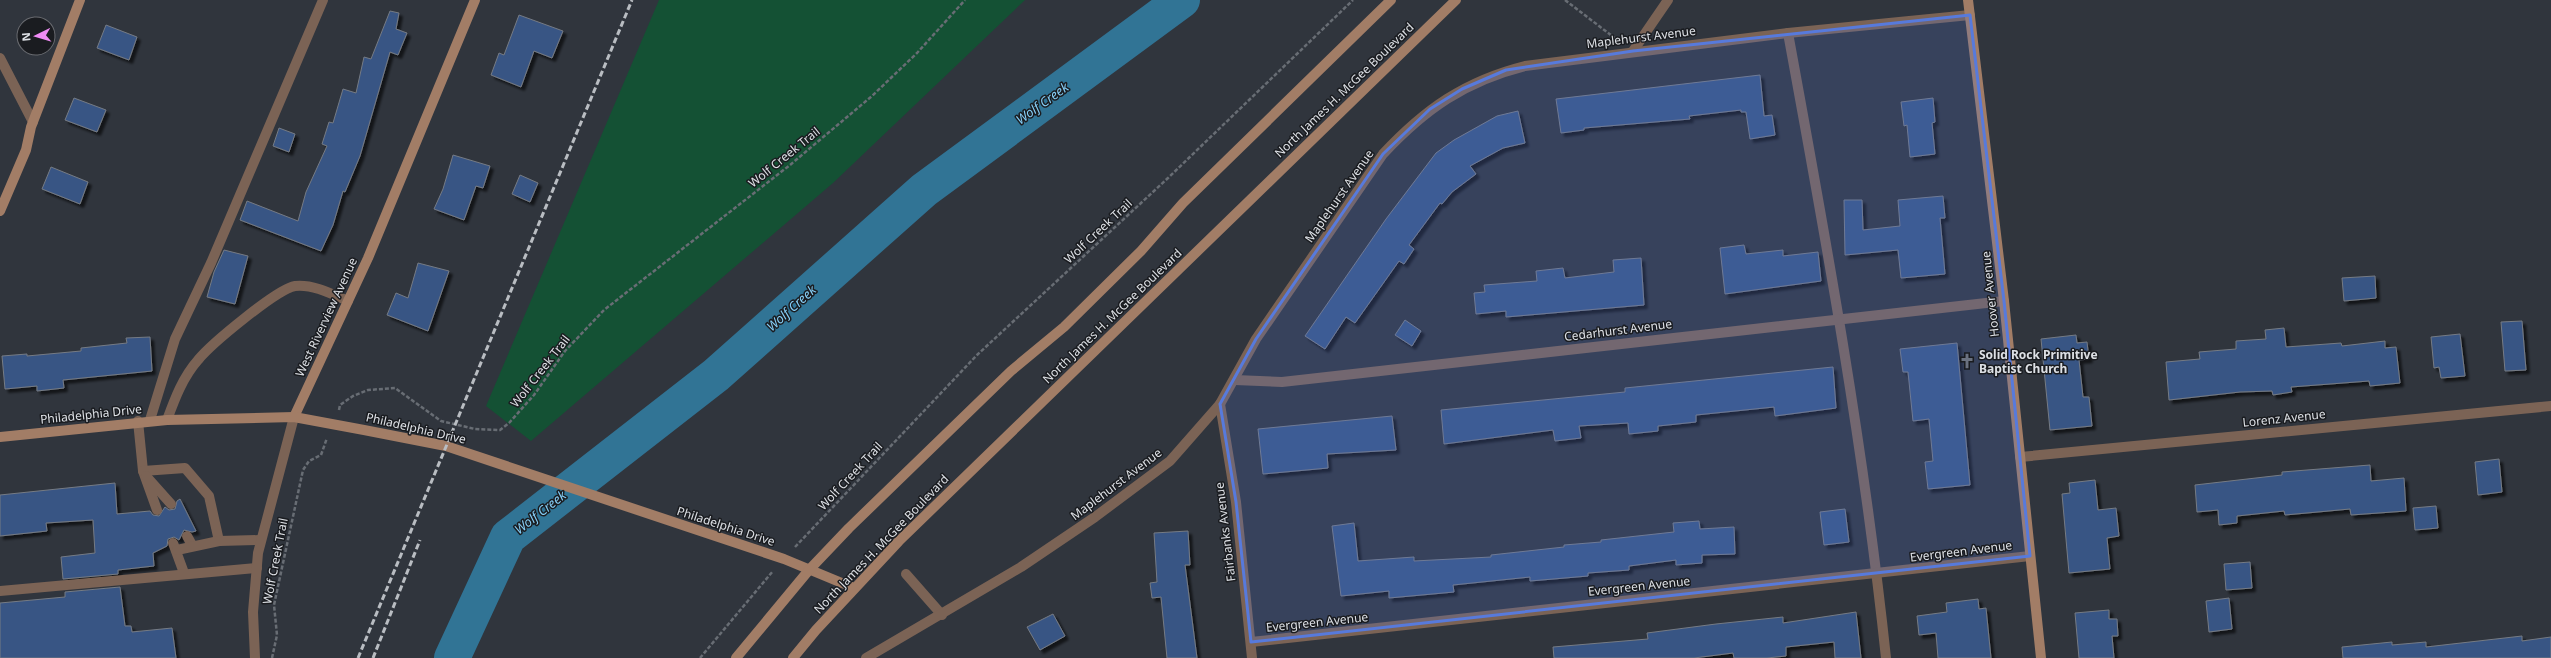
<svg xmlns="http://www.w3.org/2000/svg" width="2551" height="658" font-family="'Noto Sans',sans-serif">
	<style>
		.green { fill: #145134 }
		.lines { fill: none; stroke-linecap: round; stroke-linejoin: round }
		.river { stroke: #317495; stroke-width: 36 }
		.building { fill: #395584; stroke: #757b84; filter: url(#shadow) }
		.path { stroke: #686d74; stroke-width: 2.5; stroke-dasharray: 4 2; stroke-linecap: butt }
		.lane { stroke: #7b6355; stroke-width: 10 }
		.street { stroke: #7b6355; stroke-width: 10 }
		.secondary { stroke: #a27d66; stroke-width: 10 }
		.rail { stroke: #b9bdc2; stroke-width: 3; stroke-dasharray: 6 3; stroke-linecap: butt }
		.marked { fill: #577adc; fill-opacity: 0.2; stroke: #577adc; stroke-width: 3; stroke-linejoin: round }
		.labels { text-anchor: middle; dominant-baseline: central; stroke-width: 3; stroke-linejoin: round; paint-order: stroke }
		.street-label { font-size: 12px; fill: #dde0e5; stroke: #1a1c20 }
		.poi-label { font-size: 12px; font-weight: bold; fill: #dde0e5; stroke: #1a1c20; text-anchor: start }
		.water-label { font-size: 13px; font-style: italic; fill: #86cff7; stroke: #1a1c20 }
	</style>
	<defs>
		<filter id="shadow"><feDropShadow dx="3.5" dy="3.5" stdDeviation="1" flood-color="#0009"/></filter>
	</defs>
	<rect width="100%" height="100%" fill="#30353d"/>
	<polygon class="green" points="659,0 1025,0 833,183 531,441 486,406"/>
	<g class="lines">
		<polyline class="river" points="452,658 508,537 716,375 924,190 1182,0"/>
	</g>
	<g class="building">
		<polygon points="390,11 399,13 396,29 407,33 398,55 390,52 360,156 345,192 343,191 333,225 321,251 240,220 247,201 298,221 306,192 327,146 322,144 329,122 333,123 343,89 356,93 364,57 371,59"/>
		<polygon points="519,15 563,31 552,58 534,51 521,87 491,75 499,53 504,55"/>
		<polygon points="106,25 137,37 129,60 97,48"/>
		<polygon points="1760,75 1764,116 1772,115 1775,135 1750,139 1746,112 1741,112 1741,110 1689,116 1690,119 1584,128 1584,130 1561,133 1556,99"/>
		<polygon points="74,98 106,110 97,132 65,120"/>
		<polygon points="1933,98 1935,122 1932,123 1935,154 1910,157 1907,125 1904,126 1901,102"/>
		<polygon points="1518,111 1525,143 1503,148 1470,166 1476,174 1452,192 1442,204 1440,203 1409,245 1414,249 1404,264 1399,261 1355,323 1346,317 1325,349 1305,336 1386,219 1436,153 1454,140 1497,116"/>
		<polygon points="279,128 295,134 289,152 273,146"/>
		<polygon points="453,155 490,166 483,188 476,186 464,220 434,209 443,189"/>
		<polygon points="51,167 88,182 80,204 42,189"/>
		<polygon points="520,175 538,183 530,202 512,194"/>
		<polygon points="1943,196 1945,218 1940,218 1945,274 1901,278 1898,250 1845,255 1844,200 1862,200 1863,230 1900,226 1898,200"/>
		<polygon points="1744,245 1746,254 1783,250 1783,256 1818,252 1821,281 1725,294 1720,248"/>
		<polygon points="224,250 248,256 235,304 207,297 214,272"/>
		<polygon points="1641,258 1644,305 1506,317 1506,311 1476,314 1474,293 1485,292 1484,285 1537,281 1536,271 1563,268 1565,278 1614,272 1613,260"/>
		<polygon points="418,263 449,271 428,331 387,315 396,293 408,298"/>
		<polygon points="2375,276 2376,298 2344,301 2342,278"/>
		<polygon points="1405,320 1421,331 1412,346 1395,335"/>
		<polygon points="2522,321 2526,370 2505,371 2501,322"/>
		<polygon points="2284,328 2286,347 2341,343 2342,346 2385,341 2385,348 2396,347 2400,383 2370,386 2369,381 2291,387 2292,392 2273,395 2272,391 2240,392 2169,400 2166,362 2200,359 2199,352 2236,349 2236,341 2266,339 2265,330"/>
		<polygon points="2460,334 2465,376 2441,378 2439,367 2434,368 2431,337"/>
		<polygon points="2076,335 2077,343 2087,342 2089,359 2079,360 2083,397 2089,397 2092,426 2050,430 2041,339"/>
		<polygon points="150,337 152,371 63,380 64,388 37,391 37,386 5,389 2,356 27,354 27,356 81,351 81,348 127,343 126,338"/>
		<polygon points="1957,343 1970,485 1928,489 1925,462 1933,461 1929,419 1913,421 1908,372 1903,372 1900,349"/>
		<polygon points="1833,367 1836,408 1775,416 1774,407 1696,415 1696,422 1658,426 1658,431 1629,434 1628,423 1579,426 1581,438 1555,441 1553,430 1444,444 1441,410 1625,392 1625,388"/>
		<polygon points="1392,416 1396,450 1327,454 1328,468 1263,474 1258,429"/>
		<polygon points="2499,459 2502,492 2478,495 2475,462"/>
		<polygon points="2370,465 2371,481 2404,478 2406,511 2351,515 2350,509 2285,515 2284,511 2237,516 2237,523 2219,525 2218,510 2197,512 2195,485 2282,475 2282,472"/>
		<polygon points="2095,480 2098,510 2116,508 2119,536 2107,538 2110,569 2069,573 2062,494 2070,493 2069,483"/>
		<polygon points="115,483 117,514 150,511 153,515 159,516 165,507 169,510 175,509 177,501 180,499 196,531 192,532 184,530 179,540 174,537 168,539 167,546 153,553 154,566 118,570 118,574 63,579 61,557 95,553 93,520 46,523 47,531 0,536 0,495"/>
		<polygon points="2436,506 2438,528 2415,530 2413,508"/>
		<polygon points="1845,509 1849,542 1824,545 1820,512"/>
		<polygon points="1699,521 1700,529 1734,527 1735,554 1702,555 1702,563 1676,565 1676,560 1629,566 1629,570 1588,573 1588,576 1530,581 1530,577 1453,585 1454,592 1389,598 1389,591 1341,596 1332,526 1354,523 1358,561 1414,557 1414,561 1491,557 1491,555 1564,547 1564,545 1601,542 1601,540 1674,532 1673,523"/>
		<polygon points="1188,531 1190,565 1185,565 1197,658 1167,658 1161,597 1152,598 1150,583 1157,582 1154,533"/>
		<polygon points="2250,562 2252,588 2226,590 2224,564"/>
		<polygon points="120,587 125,626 131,626 132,632 172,628 176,658 0,658 0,603 65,597 65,592"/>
		<polygon points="2229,598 2232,629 2209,632 2206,601"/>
		<polygon points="1978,599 1979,609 1986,608 1991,658 1938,658 1936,633 1919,635 1917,616 1947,612 1946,603"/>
		<polygon points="2109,610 2109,619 2117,619 2118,636 2112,636 2114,658 2079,658 2075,613"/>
		<polygon points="1856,612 1861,658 1835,658 1834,642 1786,647 1786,656 1767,658 1734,658 1733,653 1694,658 1554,658 1553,647 1648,639 1647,633 1716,624 1783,617 1783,623"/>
		<polygon points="1053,614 1065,636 1040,650 1027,627"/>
		<polygon points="2522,636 2522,641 2551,637 2551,658 2343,658 2342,647 2392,642 2392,645 2426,642 2426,647"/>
	</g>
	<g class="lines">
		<g class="path">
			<polyline points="1565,0 1616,39"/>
			<polyline points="339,410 340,405 353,396 368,390 395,388 441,421 475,429 500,430 509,423 534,395 565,351 604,310 790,165 872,96 917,53 965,0"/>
			<polyline points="795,547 977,355 1168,178 1353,0"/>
			<polyline points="272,658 277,635 274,605 303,470 309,461 321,455 327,438"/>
			<polyline points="700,658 773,571"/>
		</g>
		<g class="lane">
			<path d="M1788 33C1826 240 1864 448 1886 658"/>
			<polyline points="1633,51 1668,0"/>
			<polyline points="150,420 175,339 211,263 323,0"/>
			<path d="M167 420C175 398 183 377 198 360 211 344 277 289 295 286 313 284 332 294 348 301"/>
			<polyline points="138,421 143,471 157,510"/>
			<polyline points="143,471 185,468 209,496 219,541"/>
			<polyline points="146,476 171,504"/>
			<polyline points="187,536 192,545"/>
			<polyline points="173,543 184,573"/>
			<polyline points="177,550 219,541 261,540"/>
			<polyline points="906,574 942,615"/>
			<polyline points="0,591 257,568"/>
		</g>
		<g class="street">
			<polyline points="0,58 33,122"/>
			<polyline points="1235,380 1282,382 2004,301"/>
			<polyline points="1220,404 1236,502 1252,658"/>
			<polyline points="2020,457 2551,406"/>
			<polyline points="1251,642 2030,556"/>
			<polyline points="255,658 253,612 258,553 294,417"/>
			<path d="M866 658 1021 567 1095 517 1170 461 1220 404 1256 339 1383 154C1425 109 1465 81 1525 66L1788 33 1970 15"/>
		</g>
		<g class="secondary">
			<polyline points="1968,0 2004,301 2041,658"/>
			<polyline points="0,211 26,150 31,127 80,0"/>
			<polyline points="294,417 368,258 475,0"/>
			<polyline points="0,437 167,420 294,417 364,430 446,446 784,559 854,588"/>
			<polyline points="736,658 809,570 849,528 1011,371 1064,327 1141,251 1183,203 1391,0"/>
			<polyline points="793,658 816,630 899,541 1456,0"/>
		</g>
		<g class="rail">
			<polyline points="358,658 632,0"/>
			<polyline points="373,658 420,540"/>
		</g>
	</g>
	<path class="marked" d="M1970 15 2004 301 2030 556 1251 642 1236 502 1220 404 1256 339 1383 154 1430 109 1462 89 1506 70 1633 51Z"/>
	<defs>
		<symbol id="church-bare" viewBox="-9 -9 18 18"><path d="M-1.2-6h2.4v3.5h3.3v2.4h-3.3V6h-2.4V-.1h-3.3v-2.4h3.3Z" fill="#6b7280" stroke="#1a1c20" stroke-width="2.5" paint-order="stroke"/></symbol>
	</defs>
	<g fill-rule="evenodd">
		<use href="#church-bare" x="1956" y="350" width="22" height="22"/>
	</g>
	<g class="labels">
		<g class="street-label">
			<text transform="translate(1641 37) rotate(-7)">Maplehurst Avenue</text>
			<text transform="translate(1344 90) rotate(-44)">North James H. McGee Boulevard</text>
			<text transform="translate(784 157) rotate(-39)">Wolf Creek Trail</text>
			<text transform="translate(1339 196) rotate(-55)">Maplehurst Avenue</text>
			<text transform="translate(1098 231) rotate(-43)">Wolf Creek Trail</text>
			<text transform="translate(1990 294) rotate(-96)">Hoover Avenue</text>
			<text transform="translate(1112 316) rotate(-44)">North James H. McGee Boulevard</text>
			<text transform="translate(326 317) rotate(-65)">West Riverview Avenue</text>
			<text transform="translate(1618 330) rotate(-7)">Cedarhurst Avenue</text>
			<text transform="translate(540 371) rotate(-52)">Wolf Creek Trail</text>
			<text transform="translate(91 414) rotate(-6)">Philadelphia Drive</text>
			<text transform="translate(2284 418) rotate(-6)">Lorenz Avenue</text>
			<text transform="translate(416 428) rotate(13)">Philadelphia Drive</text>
			<text transform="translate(850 476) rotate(-47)">Wolf Creek Trail</text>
			<text transform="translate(1116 484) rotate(-37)">Maplehurst Avenue</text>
			<text transform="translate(726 526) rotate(18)">Philadelphia Drive</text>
			<text transform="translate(1225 532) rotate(-97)">Fairbanks Avenue</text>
			<text transform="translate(881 544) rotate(-46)">North James H. McGee Boulevard</text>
			<text transform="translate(1961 551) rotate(-7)">Evergreen Avenue</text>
			<text transform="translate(275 561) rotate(-79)">Wolf Creek Trail</text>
			<text transform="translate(1639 586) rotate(-6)">Evergreen Avenue</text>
			<text transform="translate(1317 622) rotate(-6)">Evergreen Avenue</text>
		</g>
		<g class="poi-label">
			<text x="1979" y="354">Solid Rock Primitive<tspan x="1979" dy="14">Baptist Church</tspan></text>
		</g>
		<g class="water-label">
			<text transform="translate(1042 103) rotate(-36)">Wolf Creek</text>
			<text transform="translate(791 308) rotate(-42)">Wolf Creek</text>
			<text transform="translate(540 512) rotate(-38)">Wolf Creek</text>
		</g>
	</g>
	<g transform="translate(36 36) rotate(265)"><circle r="19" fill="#1a1c20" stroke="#686a6f"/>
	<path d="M0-3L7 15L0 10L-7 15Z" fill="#f08bf5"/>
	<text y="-6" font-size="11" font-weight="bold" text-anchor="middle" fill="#dde0e5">N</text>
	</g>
</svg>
